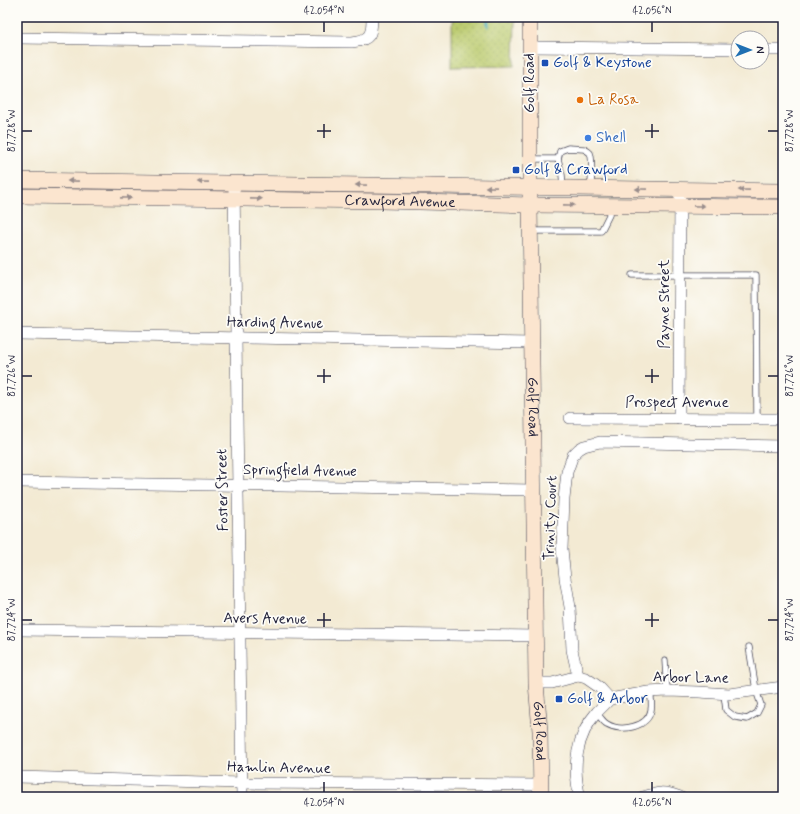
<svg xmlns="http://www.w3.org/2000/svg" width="800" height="814" font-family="Mynerve,sans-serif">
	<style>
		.grass { fill: url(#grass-dots); stroke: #6e7654 }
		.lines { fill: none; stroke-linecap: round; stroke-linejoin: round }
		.stream { stroke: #3aa9b9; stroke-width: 3 }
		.service-casing { stroke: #414052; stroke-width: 7 }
		.minor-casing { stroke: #414052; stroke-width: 12 }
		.secondary-casing { stroke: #414052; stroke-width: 16 }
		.service { stroke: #fff; stroke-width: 5.5 }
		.minor { stroke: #fff; stroke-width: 11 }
		.secondary { stroke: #fbe5cf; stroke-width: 15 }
		.oneway { fill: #998d8c }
		.ticks { fill: none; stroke: #22223b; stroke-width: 1.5 }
		.transit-dot { fill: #1a4fb4; stroke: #fdfcf7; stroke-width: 1.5 }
		.food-dot { fill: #e8710a; stroke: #fdfcf7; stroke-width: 1.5 }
		.shop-dot { fill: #3f7fe0; stroke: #fdfcf7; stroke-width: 1.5 }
		.labels { text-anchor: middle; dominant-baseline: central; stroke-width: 3.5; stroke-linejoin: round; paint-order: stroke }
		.transit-label { font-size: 15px; fill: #164399; stroke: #fdfcf7; text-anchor: start }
		.street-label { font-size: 15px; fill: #22223b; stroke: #fdfcf7 }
		.food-label { font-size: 15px; fill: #c56008; stroke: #fdfcf7; text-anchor: start }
		.shop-label { font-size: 15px; fill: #366cbe; stroke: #fdfcf7; text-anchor: start }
		.neatline { fill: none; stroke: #22223b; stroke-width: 1.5 }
		.ticks-label { font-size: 10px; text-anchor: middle; fill: #22223b }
	</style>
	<defs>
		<pattern id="grass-dots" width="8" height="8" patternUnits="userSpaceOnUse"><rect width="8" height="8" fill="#bbcb6e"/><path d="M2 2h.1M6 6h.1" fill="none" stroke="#a0ae60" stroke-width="1.8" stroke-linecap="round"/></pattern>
	</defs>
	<rect width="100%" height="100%" fill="#fdfcf7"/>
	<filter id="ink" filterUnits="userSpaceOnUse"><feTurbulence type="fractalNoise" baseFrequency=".025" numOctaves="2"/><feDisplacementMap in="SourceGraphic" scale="8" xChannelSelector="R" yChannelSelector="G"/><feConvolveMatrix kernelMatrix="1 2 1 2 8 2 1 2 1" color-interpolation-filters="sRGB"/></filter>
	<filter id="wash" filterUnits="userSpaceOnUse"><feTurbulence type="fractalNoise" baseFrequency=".012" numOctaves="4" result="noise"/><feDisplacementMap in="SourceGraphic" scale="16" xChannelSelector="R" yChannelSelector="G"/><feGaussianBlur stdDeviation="0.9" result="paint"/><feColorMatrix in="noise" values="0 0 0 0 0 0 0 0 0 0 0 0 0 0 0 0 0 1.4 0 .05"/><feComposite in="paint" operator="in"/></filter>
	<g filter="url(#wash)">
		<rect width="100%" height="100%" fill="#f3ead3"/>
		<polygon class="grass" points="452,17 515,17 514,66 452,67"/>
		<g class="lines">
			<polyline class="stream" points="488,26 488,17"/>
		</g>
	</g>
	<g filter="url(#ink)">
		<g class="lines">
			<defs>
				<g id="service">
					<path d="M530 159H558L560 151 568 148 584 149C586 150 588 151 590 153 593 158 591 180 591 188"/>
					<polyline points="558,159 562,175 563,186"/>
					<polyline points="531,231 601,231 609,215 609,206"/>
					<polyline points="632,275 756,275 757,419"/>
					<polyline points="665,660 667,691"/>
					<polyline points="724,694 726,710 735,717 747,719 757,713 761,705 756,690 749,647"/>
					<path d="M596 713C600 716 603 722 607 724 620 732 648 728 651 710 652 705 651 697 650 692"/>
				</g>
				<g id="minor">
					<path d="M17 38 352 42C371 40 372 34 372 17"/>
					<polyline points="530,47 738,49"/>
					<polyline points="762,50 783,50"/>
					<polyline points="234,183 242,797"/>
					<polyline points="17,334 532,343"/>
					<polyline points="570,418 783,419"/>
					<polyline points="679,419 680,190"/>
					<polyline points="17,482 534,490"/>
					<polyline points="17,630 536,636"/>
					<polyline points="578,676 572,650 570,607 565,578 562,549 564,499 567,472 573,455 579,449 584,446 600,442 783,446"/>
					<polyline points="536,683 552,683 578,676 586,678 599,687 610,699 648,692 667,691 699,692 729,694 783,687"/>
					<polyline points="17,777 242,783 541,785"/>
					<path d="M580 797C572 767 576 736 597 712 601 708 606 703 610 699"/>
					<path d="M643 797C659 792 663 791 680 797"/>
				</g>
				<g id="secondary">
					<path id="s1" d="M530 17V205L536 683 540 731 541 797"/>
					<polyline points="17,180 783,191"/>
					<path id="s2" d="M17 196 381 201 530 205 783 207"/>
				</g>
			</defs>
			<use href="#service" class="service-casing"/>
			<use href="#minor" class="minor-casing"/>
			<use href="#secondary" class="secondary-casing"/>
			<use href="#service" class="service"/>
			<use href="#minor" class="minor"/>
			<use href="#secondary" class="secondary"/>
		</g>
		<defs><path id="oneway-solid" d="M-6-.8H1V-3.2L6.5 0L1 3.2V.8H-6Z"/></defs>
		<g class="oneway">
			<use href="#oneway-solid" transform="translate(73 181) rotate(-179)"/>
			<use href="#oneway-solid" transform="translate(203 182) rotate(-179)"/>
			<use href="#oneway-solid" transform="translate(361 185) rotate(-179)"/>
			<use href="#oneway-solid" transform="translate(491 187) rotate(-179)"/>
			<use href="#oneway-solid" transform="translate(641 189) rotate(-179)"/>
			<use href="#oneway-solid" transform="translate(744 190) rotate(-179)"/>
			<use href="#oneway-solid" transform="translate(126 198) rotate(1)"/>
			<use href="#oneway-solid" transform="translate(256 199) rotate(1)"/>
			<use href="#oneway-solid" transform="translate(569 205) rotate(1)"/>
			<use href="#oneway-solid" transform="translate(699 206) rotate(1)"/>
		</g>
	</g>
	<path class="ticks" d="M324 22V32M652 22V32M324 124V138M652 124V138M22 131H32M317 131H331M645 131H659M768 131H778M324 369V383M652 369V383M22 376H32M317 376H331M645 376H659M768 376H778M324 613V627M652 613V627M22 620H32M317 620H331M645 620H659M768 620H778M324 782V792M652 782V792"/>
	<g class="transit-dot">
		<rect x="541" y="59" width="8" height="8" rx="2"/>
		<rect x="512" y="166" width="8" height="8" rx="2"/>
		<rect x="555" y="695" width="8" height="8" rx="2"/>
	</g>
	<circle class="food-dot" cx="580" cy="100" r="4"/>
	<circle class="shop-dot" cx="588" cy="138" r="4"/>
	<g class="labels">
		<g class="transit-label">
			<text x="553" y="63">Golf &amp; Keystone</text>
			<text x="524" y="170">Golf &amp; Crawford</text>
			<text x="567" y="699">Golf &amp; Arbor</text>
		</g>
		<g class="street-label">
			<text transform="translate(530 83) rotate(-90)">Golf Road</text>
			<text stroke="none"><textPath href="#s2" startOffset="383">Crawford Avenue</textPath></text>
			<text transform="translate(665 304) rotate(-90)">Payne Street</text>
			<text transform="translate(275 323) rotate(1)">Harding Avenue</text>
			<text x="677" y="403">Prospect Avenue</text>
			<text stroke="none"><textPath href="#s1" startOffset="390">Golf Road</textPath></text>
			<text transform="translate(300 471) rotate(1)">Springfield Avenue</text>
			<text transform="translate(223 490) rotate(-91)">Foster Street</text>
			<text transform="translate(551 518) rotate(-88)">Trinity Court</text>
			<text transform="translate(265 619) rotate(1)">Avers Avenue</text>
			<text transform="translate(691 678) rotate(1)">Arbor Lane</text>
			<text stroke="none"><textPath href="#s1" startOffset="714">Golf Road</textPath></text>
			<text transform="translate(279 768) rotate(1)">Hamlin Avenue</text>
		</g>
		<g class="food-label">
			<text x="588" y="100">La Rosa</text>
		</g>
		<g class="shop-label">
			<text x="596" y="138">Shell</text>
		</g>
	</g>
	<rect width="800" height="814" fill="none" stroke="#fdfcf7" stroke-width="44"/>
	<g transform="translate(750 50) rotate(90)"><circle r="19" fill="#fdfcf7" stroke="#a5a5ac"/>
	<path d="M0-3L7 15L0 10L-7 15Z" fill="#1f6fb2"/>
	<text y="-6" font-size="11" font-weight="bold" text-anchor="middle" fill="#22223b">N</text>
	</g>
	<rect x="22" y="22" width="756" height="770" class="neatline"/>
	<g class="ticks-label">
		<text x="324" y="14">42.054°N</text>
		<text x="652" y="14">42.056°N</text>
		<text transform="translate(789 131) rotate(-90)" y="4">87.728°W</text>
		<text transform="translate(11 131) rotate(-90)" y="4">87.728°W</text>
		<text transform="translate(789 376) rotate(-90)" y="4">87.726°W</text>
		<text transform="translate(11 376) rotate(-90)" y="4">87.726°W</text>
		<text transform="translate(789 620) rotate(-90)" y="4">87.724°W</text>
		<text transform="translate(11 620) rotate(-90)" y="4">87.724°W</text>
		<text x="324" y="806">42.054°N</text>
		<text x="652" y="806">42.056°N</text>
	</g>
</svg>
